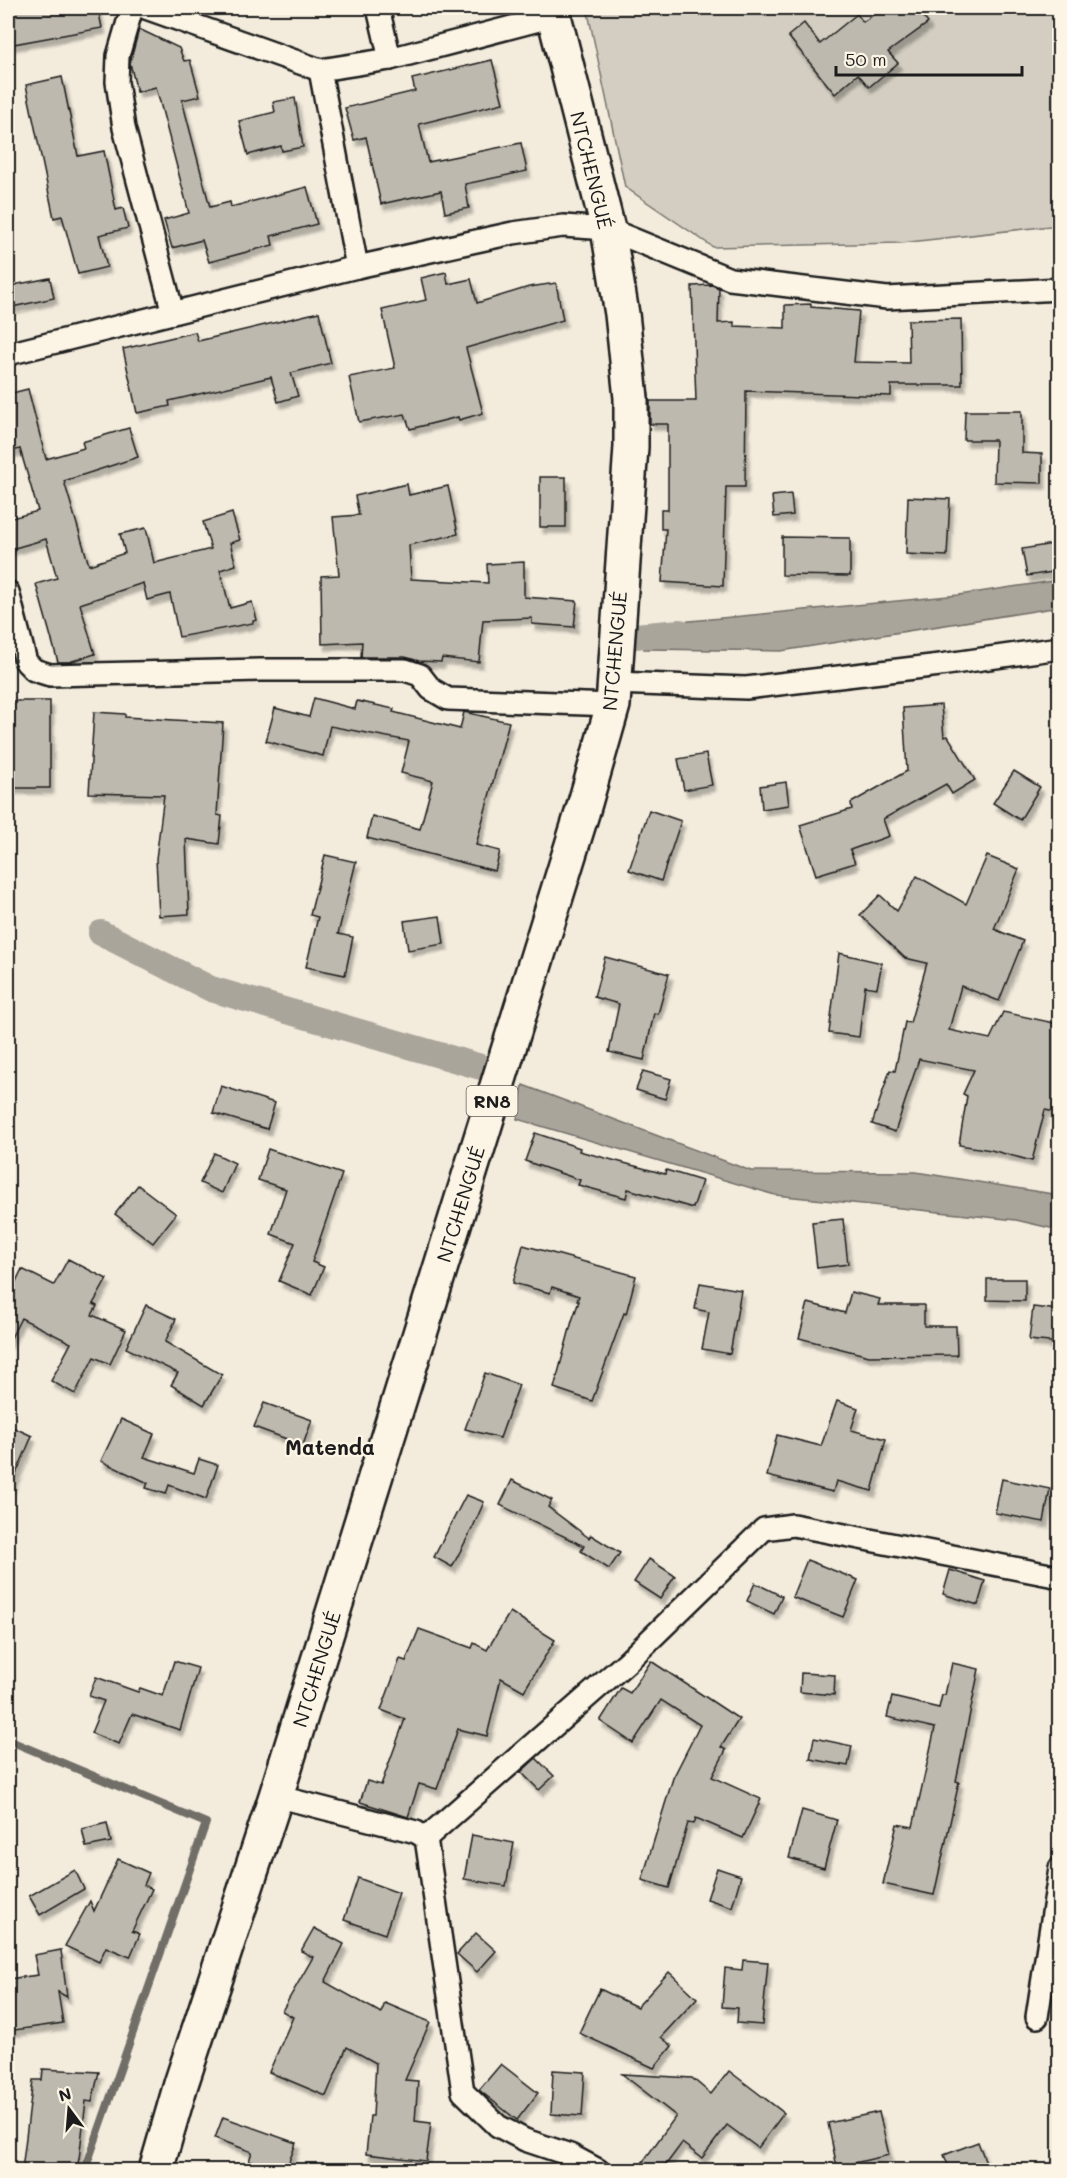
<svg xmlns="http://www.w3.org/2000/svg" width="1067" height="2178" font-family="Mali,sans-serif">
	<style>
		.green { fill: #d3cec1; stroke: #78756e; stroke-width: 1.5 }
		.water { fill: #aaa59b; stroke: #716e68; stroke-width: 1.5 }
		.lines { fill: none; stroke-linecap: round; stroke-linejoin: round }
		.stream { stroke: #716e68; stroke-width: 8 }
		.canal { stroke: #aaa59b; stroke-width: 26 }
		.building { fill: #beb9ae; stroke: #1c1c1c; stroke-width: 1.5; filter: url(#shadow) }
		.minor-casing { stroke: #1c1c1c; stroke-width: 26 }
		.primary-casing { stroke: #1c1c1c; stroke-width: 38 }
		.minor { stroke: #fcf5e5; stroke-width: 21 }
		.primary { stroke: #fcf5e5; stroke-width: 33 }
		.labels { text-anchor: middle; dominant-baseline: central; stroke-width: 4.5; stroke-linejoin: round; paint-order: stroke }
		.shield { fill: #fcf5e5; stroke: #5f5d58; stroke-width: 1.5 }
		.shield-label { font-size: 18px; font-weight: bold; fill: #1c1c1c }
		.street-label { font-size: 20px; fill: #1c1c1c; stroke: #fcf5e5 }
		.neighbourhood-label { font-size: 21px; font-weight: bold; fill: #1c1c1c; stroke: #fcf5e5 }
	</style>
	<defs>
		<filter id="shadow"><feDropShadow dx="3.5" dy="6" stdDeviation="1.5" flood-color="#0004"/></filter>
	</defs>
	<rect width="100%" height="100%" fill="#f3ecdd"/>
	<filter id="ink" filterUnits="userSpaceOnUse"><feTurbulence type="fractalNoise" baseFrequency=".0167" numOctaves="2"/><feDisplacementMap in="SourceGraphic" scale="12" xChannelSelector="R" yChannelSelector="G"/><feConvolveMatrix kernelMatrix="1 2 1 2 8 2 1 2 1" color-interpolation-filters="sRGB"/></filter>
	<g filter="url(#ink)">
		<polygon class="green" points="587,8 1059,8 1059,225 901,243 713,247 625,187"/>
		<g class="water">
			<polygon points="1059,580 1059,607 781,651 644,649 648,625 959,595"/>
			<polygon points="523,1085 751,1171 916,1172 1059,1195 1059,1230 1016,1220 775,1195 517,1119"/>
		</g>
		<g class="lines">
			<polyline class="stream" points="8,1740 206,1823 85,2170"/>
			<g class="canal">
				<polyline points="635,636 680,632"/>
				<polyline points="101,933 211,989 481,1067"/>
			</g>
		</g>
		<g class="building">
			<polygon points="8,8 98,8 102,28 8,45"/>
			<polygon points="883,8 917,8 928,23 888,52 898,63 869,87 858,74 835,94 788,36 804,23 820,44 857,14 863,22"/>
			<polygon points="139,29 179,48 184,61 190,60 200,96 182,100 210,207 230,202 231,207 307,187 317,224 271,236 273,245 209,262 202,240 172,248 164,220 189,213 156,87 137,92 130,63"/>
			<polygon points="492,60 503,103 419,124 428,162 521,143 527,171 465,184 469,208 445,213 441,191 381,204 366,137 354,140 345,108 415,91 412,79"/>
			<polygon points="62,77 78,156 104,151 116,210 123,208 128,228 99,235 107,267 78,274 62,216 54,218 26,85"/>
			<polygon points="295,98 303,147 282,151 281,146 248,155 239,121 275,112 273,102"/>
			<polygon points="446,272 448,284 471,279 477,303 529,287 556,283 563,320 466,348 483,413 459,420 458,417 410,429 405,414 359,422 349,377 395,368 382,310 426,300 421,278"/>
			<polygon points="50,278 54,298 12,307 8,286"/>
			<polygon points="712,285 719,288 718,323 734,322 734,326 785,328 785,305 811,304 811,307 859,311 854,362 909,363 908,320 961,319 962,385 891,385 891,396 746,391 745,487 726,487 723,586 662,582 666,529 661,529 661,510 668,510 668,424 650,424 650,401 696,401 692,286"/>
			<polygon points="319,312 331,363 291,373 298,396 278,402 271,377 169,401 170,406 137,413 123,349 195,332 198,341"/>
			<polygon points="28,389 46,459 84,448 82,442 129,428 138,457 64,481 89,565 125,553 120,534 146,528 154,563 211,549 203,522 232,513 240,540 230,543 236,565 220,570 230,608 252,602 257,620 253,621 253,623 179,637 170,594 147,600 143,583 80,604 95,654 69,662 58,662 36,584 57,578 46,539 8,550 8,519 38,511 20,449 8,452 8,394"/>
			<polygon points="965,411 1022,411 1022,453 1042,454 1042,483 994,482 995,440 964,440"/>
			<rect x="540" y="477" width="26" height="50"/>
			<polygon points="407,484 409,495 448,486 458,534 409,545 411,579 488,583 487,564 524,562 524,597 577,601 574,627 532,624 532,618 483,620 479,662 442,658 441,662 419,661 405,657 361,657 362,642 322,644 321,576 339,575 333,517 359,515 355,496"/>
			<polygon points="791,494 793,515 774,517 772,496"/>
			<polygon points="908,497 950,499 947,556 906,554"/>
			<polygon points="782,537 850,538 850,576 782,575"/>
			<polygon points="1059,543 1059,571 1027,576 1022,549"/>
			<polygon points="314,698 355,709 357,701 394,709 393,712 460,729 464,712 509,722 476,845 500,851 495,871 367,838 372,816 420,829 433,781 401,773 409,741 330,726 323,756 266,741 275,708 309,717"/>
			<rect x="11" y="701" width="39" height="87"/>
			<polygon points="941,705 944,737 948,736 975,780 952,794 946,784 883,819 889,836 850,850 855,863 816,875 800,825 852,809 851,803 907,771 903,708"/>
			<polygon points="94,712 125,714 125,717 223,723 217,815 222,816 219,844 186,839 189,914 159,916 156,859 164,795 89,793"/>
			<polygon points="706,754 712,785 684,790 678,759"/>
			<polygon points="1014,771 1040,787 1020,820 993,803"/>
			<polygon points="786,782 789,805 762,809 760,786"/>
			<polygon points="649,810 681,821 661,881 629,870"/>
			<polygon points="325,855 356,862 338,934 353,937 345,975 306,967 318,917 310,915"/>
			<polygon points="987,856 1019,869 994,929 1023,941 999,1001 961,986 949,1030 990,1039 1003,1012 1059,1024 1059,1113 1045,1110 1032,1161 991,1150 959,1145 967,1096 963,1094 974,1070 919,1059 895,1132 872,1124 890,1070 895,1071 905,1022 910,1023 927,963 905,958 860,915 880,895 897,911 917,876 966,904"/>
			<polygon points="440,916 444,944 408,950 404,921"/>
			<polygon points="839,953 882,963 877,988 865,986 859,1037 829,1033"/>
			<polygon points="605,957 669,974 658,1014 654,1013 644,1060 609,1052 619,1004 594,997"/>
			<polygon points="643,1071 671,1079 665,1099 636,1090"/>
			<polygon points="221,1086 275,1103 267,1129 213,1113"/>
			<polygon points="535,1133 580,1148 579,1151 665,1174 666,1170 702,1181 693,1208 628,1189 626,1198 578,1185 580,1180 525,1161"/>
			<polygon points="268,1149 342,1174 312,1262 324,1267 312,1295 279,1281 295,1243 271,1234 286,1189 258,1180"/>
			<polygon points="214,1153 235,1163 222,1193 200,1183"/>
			<polygon points="138,1185 176,1214 153,1243 115,1214"/>
			<polygon points="843,1219 848,1264 817,1268 812,1222"/>
			<polygon points="523,1245 636,1276 626,1314 624,1313 592,1401 554,1388 572,1321 579,1301 577,1301 579,1296 552,1287 550,1293 513,1283"/>
			<polygon points="68,1259 107,1279 93,1304 97,1306 92,1315 126,1330 110,1364 94,1357 75,1394 51,1381 71,1343 21,1318 8,1344 8,1298 22,1269 54,1285"/>
			<polygon points="987,1279 1025,1279 1025,1301 987,1300"/>
			<polygon points="700,1283 741,1290 730,1354 702,1349 709,1312 695,1309"/>
			<polygon points="851,1292 880,1299 878,1305 924,1305 924,1326 956,1326 957,1355 869,1356 799,1338 808,1303 845,1313"/>
			<polygon points="146,1305 176,1319 165,1342 222,1375 204,1405 171,1385 178,1373 126,1348"/>
			<polygon points="1033,1307 1059,1310 1059,1343 1029,1340"/>
			<polygon points="485,1373 519,1385 500,1438 465,1429"/>
			<polygon points="837,1401 858,1408 851,1430 886,1439 872,1491 836,1481 833,1492 767,1476 777,1435 821,1446"/>
			<polygon points="264,1403 312,1420 303,1445 254,1427"/>
			<polygon points="121,1419 154,1434 144,1457 194,1473 199,1459 218,1465 206,1499 169,1485 166,1494 146,1488 148,1483 101,1461"/>
			<polygon points="8,1425 32,1436 8,1493"/>
			<polygon points="1002,1479 1050,1489 1044,1522 995,1513"/>
			<polygon points="512,1480 552,1500 548,1507 589,1538 591,1535 620,1553 609,1569 581,1551 584,1546 500,1505"/>
			<polygon points="466,1495 484,1502 473,1527 452,1567 434,1557"/>
			<polygon points="649,1559 675,1576 660,1599 634,1582"/>
			<polygon points="807,1560 858,1580 843,1617 792,1597"/>
			<polygon points="950,1570 985,1581 978,1605 943,1594"/>
			<polygon points="755,1583 782,1596 774,1614 747,1601"/>
			<polygon points="510,1612 555,1640 524,1691 501,1678 487,1736 458,1729 437,1789 419,1784 408,1817 360,1802 367,1781 381,1785 405,1719 381,1710 400,1659 406,1661 419,1629 472,1648 474,1643 487,1650"/>
			<polygon points="174,1661 198,1668 180,1730 132,1714 119,1744 91,1733 104,1701 89,1696 96,1677 138,1692 140,1688 163,1696"/>
			<polygon points="651,1661 739,1719 721,1747 726,1750 712,1777 761,1799 743,1838 696,1818 694,1824 688,1823 669,1888 642,1880 673,1778 700,1725 661,1700 633,1743 600,1721 621,1688 630,1693"/>
			<polygon points="952,1663 979,1669 956,1781 959,1782 934,1895 883,1884 897,1824 913,1827 935,1728 887,1717 892,1697 939,1708 942,1695 945,1695"/>
			<polygon points="801,1673 835,1675 834,1695 800,1692"/>
			<polygon points="814,1738 852,1746 848,1766 810,1759"/>
			<polygon points="536,1758 554,1776 539,1790 521,1772"/>
			<polygon points="802,1810 837,1820 824,1868 789,1858"/>
			<polygon points="107,1823 111,1842 86,1847 82,1829"/>
			<polygon points="472,1835 514,1843 506,1886 464,1879"/>
			<polygon points="118,1859 149,1873 144,1885 152,1889 132,1931 140,1934 130,1957 106,1947 99,1962 65,1946 90,1901 94,1911"/>
			<polygon points="717,1868 741,1876 732,1907 707,1899"/>
			<polygon points="75,1870 84,1889 40,1915 29,1896"/>
			<polygon points="358,1878 399,1893 385,1934 344,1920"/>
			<polygon points="314,1928 344,1944 325,1982 381,2013 385,2003 430,2022 405,2080 418,2081 415,2121 431,2123 426,2161 366,2154 370,2116 373,2116 376,2063 347,2047 326,2096 269,2072 293,2017 282,2011 313,1957 301,1951"/>
			<polygon points="476,1933 496,1951 477,1972 457,1954"/>
			<polygon points="61,1950 67,1997 58,1992 63,2023 8,2031 8,1979 38,1975 34,1955"/>
			<polygon points="743,1960 768,1962 762,2025 737,2023 738,2008 722,2007 725,1968 742,1970"/>
			<polygon points="669,1972 697,1998 661,2037 672,2046 654,2068 579,2033 600,1989 637,2007"/>
			<polygon points="501,2064 538,2093 517,2120 479,2090"/>
			<polygon points="43,2069 99,2072 92,2102 86,2101 79,2159 76,2170 22,2170 33,2080 42,2080"/>
			<polygon points="553,2070 585,2072 582,2116 551,2114"/>
			<polygon points="729,2071 784,2113 758,2148 727,2125 702,2158 682,2143 662,2170 637,2170 676,2116 622,2074 692,2078 711,2094"/>
			<polygon points="879,2112 889,2155 837,2167 828,2123"/>
			<polygon points="223,2117 296,2143 286,2170 277,2170 249,2161 252,2152 215,2138"/>
			<polygon points="978,2142 989,2170 950,2170 944,2155"/>
		</g>
		<g class="lines">
			<defs>
				<g id="minor">
					<polyline points="132,8 118,56 117,82 124,128 173,313"/>
					<polyline points="146,8 320,70 390,59 554,16"/>
					<polyline points="378,8 390,59"/>
					<polyline points="320,70 357,267"/>
					<polyline points="8,354 357,267 513,233 563,226 608,229 730,279 887,298 1060,289"/>
					<polyline points="8,592 26,662 34,670 50,675 261,670 405,670 420,675 431,689 448,699 613,705"/>
					<polyline points="615,683 746,688 940,665 1060,648"/>
					<polyline points="276,1796 416,1832 426,1838"/>
					<polyline points="426,1838 627,1662 764,1529 793,1525 1060,1577"/>
					<polyline points="426,1838 463,2092 498,2126 525,2140 570,2155 598,2170"/>
					<polyline points="1037,2017 1060,1868"/>
				</g>
				<polyline id="primary" points="156,2170 181,2084 276,1796 583,810 613,705 631,447 631,398 622,314 608,229 552,8"/>
			</defs>
			<use href="#minor" class="minor-casing"/>
			<use href="#primary" class="primary-casing"/>
			<use href="#minor" class="minor"/>
			<use href="#primary" class="primary"/>
		</g>
	</g>
	<g class="labels">
		<rect class="shield" x="466.5" y="1086" width="51" height="30" rx="4.5"/>
		<g class="shield-label">
			<text x="492" y="1101">RN8</text>
		</g>
		<g class="street-label">
			<text transform="translate(592 170) rotate(76)">NTCHENGUÉ</text>
			<text transform="translate(614 651) rotate(-85)">NTCHENGUÉ</text>
			<text transform="translate(460 1204) rotate(-73)">NTCHENGUÉ</text>
			<text transform="translate(316 1669) rotate(-73)">NTCHENGUÉ</text>
		</g>
		<g class="neighbourhood-label">
			<text x="330" y="1446">Matenda</text>
		</g>
	</g>
	<rect width="1067" height="2178" fill="none" stroke="#fcf5e5" stroke-width="30"/>
	<rect x="15" y="15" width="1037" height="2148" fill="none" stroke="#1c1c1c" stroke-width="2" filter="url(#ink)"/>
	<g transform="translate(69 2109) rotate(344)" stroke="#fcf5e5" stroke-width="4.5" paint-order="stroke">
	<path d="M0-4.5L10 22L0 15L-10 22Z" fill="#1c1c1c"/>
	<text y="-9" font-size="16" font-weight="bold" text-anchor="middle" fill="#1c1c1c">N</text>
	</g>
	<path d="M836 66v9h186v-9" fill="none" stroke="#1c1c1c" stroke-width="3"/>
	<text x="845" y="66" font-size="18" fill="#1c1c1c" stroke="#fcf5e5" stroke-width="4.5" paint-order="stroke">50 m</text>
</svg>
